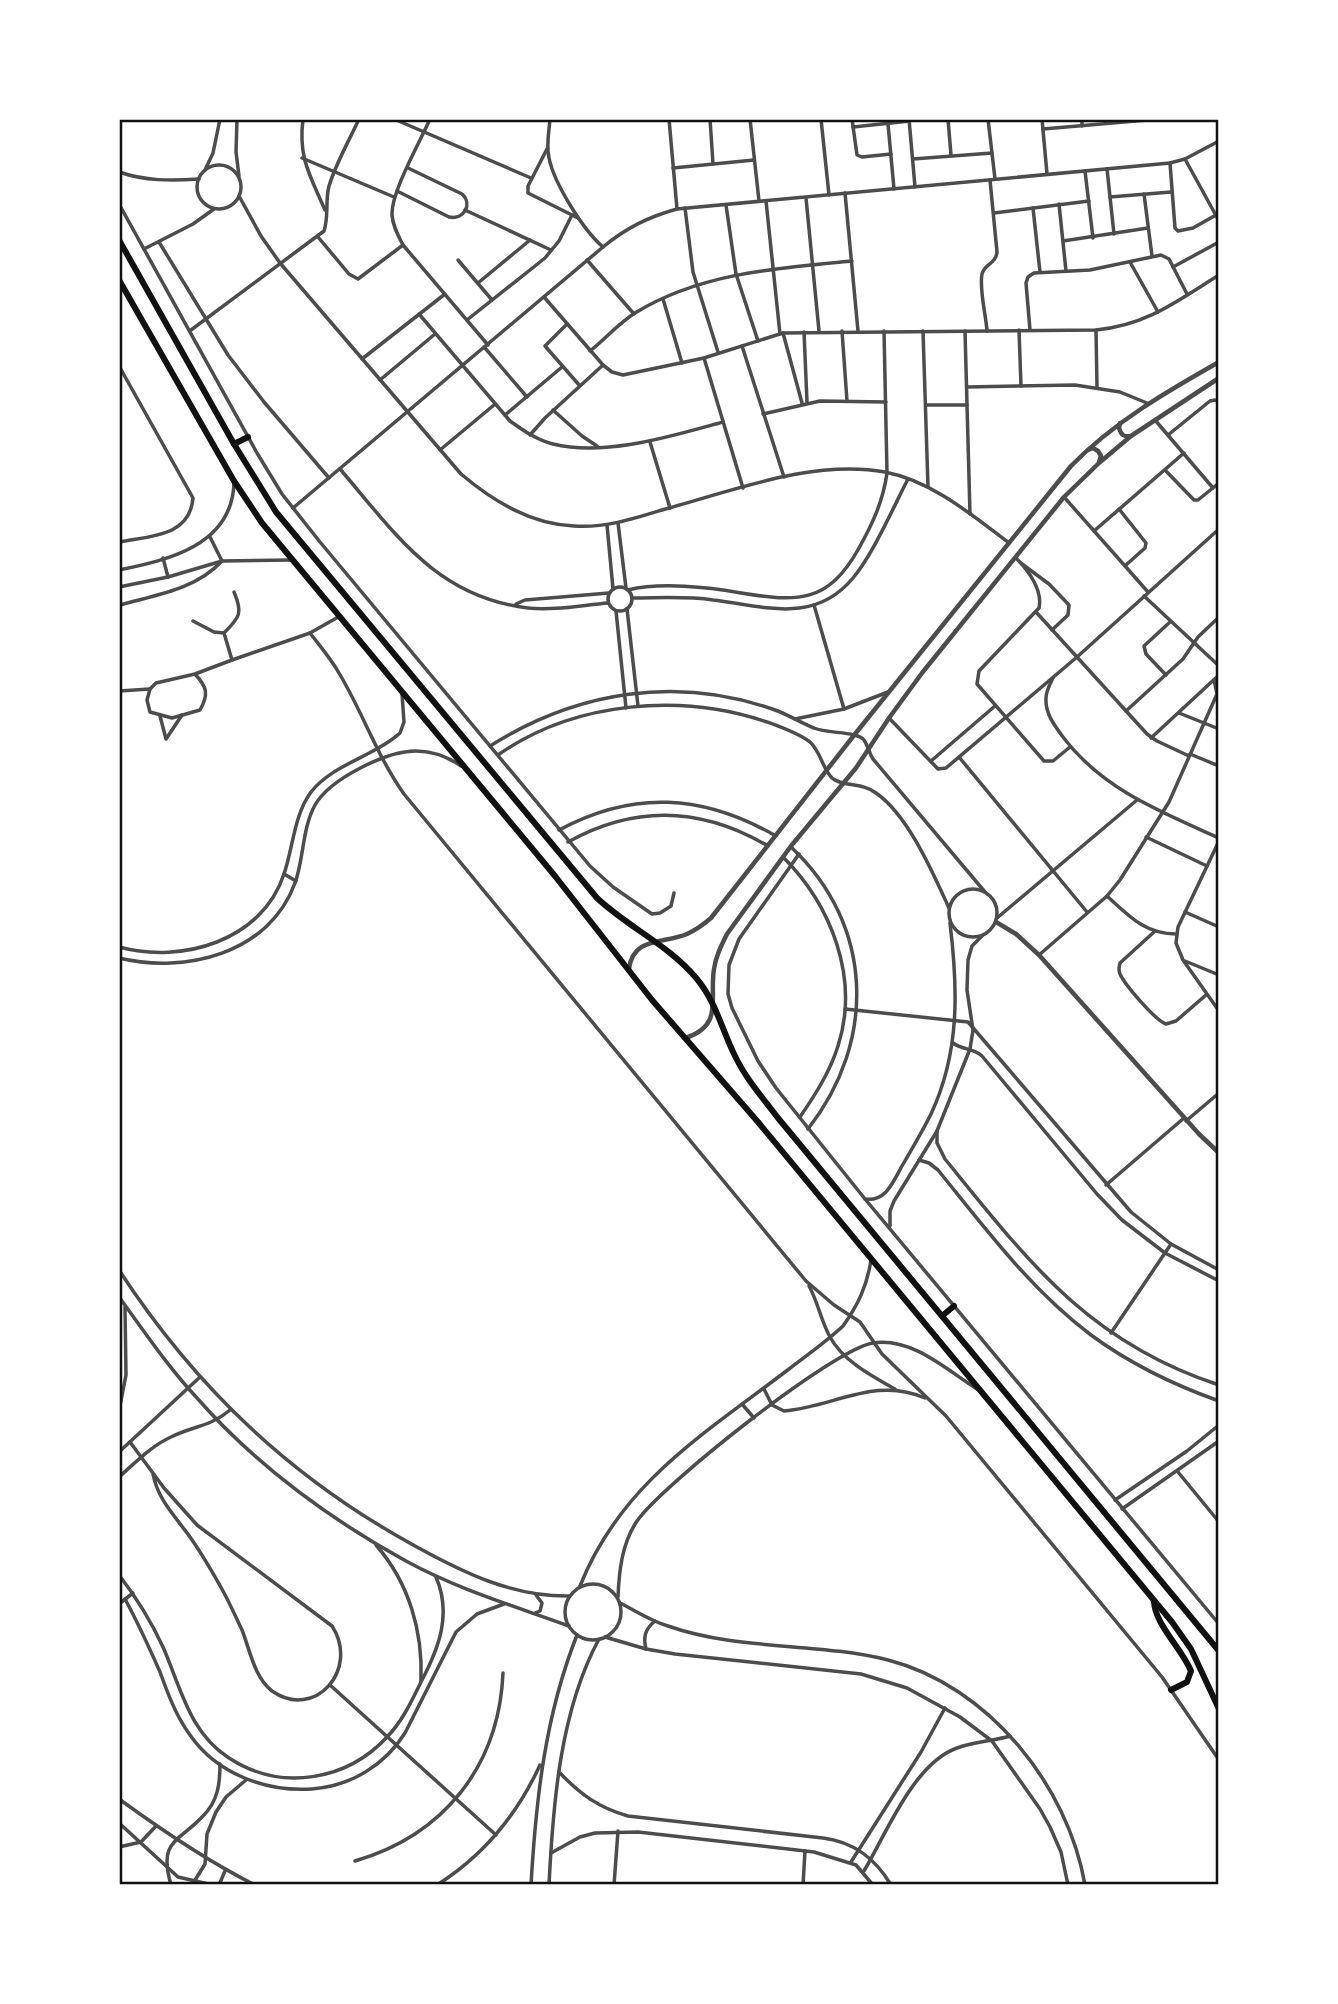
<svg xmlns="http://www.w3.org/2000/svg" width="1338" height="2004" font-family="'Roboto Condensed',sans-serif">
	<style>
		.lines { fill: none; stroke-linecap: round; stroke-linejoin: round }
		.minor { stroke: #4c4c4c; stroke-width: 3.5 }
		.tertiary { stroke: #4c4c4c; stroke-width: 4.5 }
		.trunk { stroke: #111; stroke-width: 6 }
		.neatline { fill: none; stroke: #111; stroke-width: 2.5 }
	</style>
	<rect width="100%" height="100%" fill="#fff"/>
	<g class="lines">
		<g class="minor">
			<polyline points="237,119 236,152 239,176"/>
			<path d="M303 119C298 158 310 175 325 210"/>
			<polyline points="394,119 531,178"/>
			<path d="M430 119C420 142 391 192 392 215 393 227 398 235 403 245L488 345"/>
			<path d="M550 119C549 132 546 145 549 158 554 183 583 230 603 247"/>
			<polyline points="669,119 677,209"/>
			<polyline points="710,119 713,164"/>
			<polyline points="750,119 759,201"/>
			<polyline points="821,119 829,195"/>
			<polyline points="852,119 857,155 862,157 891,154"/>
			<polyline points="909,119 915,187"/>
			<polyline points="948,119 951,155"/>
			<polyline points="988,119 995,179"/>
			<polyline points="1042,119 1047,174"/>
			<polyline points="1082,119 1082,126"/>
			<polyline points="888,124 894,189"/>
			<polyline points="853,127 910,121"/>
			<polyline points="1043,129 1159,119"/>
			<polyline points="547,149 528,186 528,193 578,218"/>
			<polyline points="302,158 394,197"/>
			<polyline points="913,159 992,153"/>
			<polyline points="1185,159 1219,221"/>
			<polyline points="1170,163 1175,228 1178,231 1193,228 1216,215"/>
			<circle cx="219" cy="187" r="22"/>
			<polyline points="673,168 754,160"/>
			<polyline points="1107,169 1114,234"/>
			<polyline points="205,170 213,153 220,119"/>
			<polyline points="1085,171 1093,238"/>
			<path d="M119 172C145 181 171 181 199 179"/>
			<polyline points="1219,175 1219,179"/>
			<path d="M397 191 449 217C464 220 473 204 462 194L408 168"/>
			<polyline points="845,193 858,331"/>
			<polyline points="1144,194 1152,256"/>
			<path d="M239 196 261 236 280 263 461 474C493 501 530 524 574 526 605 528 633 519 662 510 733 491 812 459 885 472 932 481 972 515 1009 543"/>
			<polyline points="1110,197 1171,192"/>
			<polyline points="806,198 819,331"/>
			<polyline points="766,201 780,334"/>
			<polyline points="119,204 257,453 282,494 320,542 590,866 613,887 652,914 660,913 671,906 674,893"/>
			<polyline points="1059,204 1066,271"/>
			<polyline points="726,205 736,274 758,341"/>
			<polyline points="685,208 693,272 718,352"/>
			<polyline points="1033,208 1040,272"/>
			<polyline points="465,210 551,250"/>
			<polyline points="994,213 1089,201"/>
			<polyline points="318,237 349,274 358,279 403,245"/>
			<polyline points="1063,241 1148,228"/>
			<polyline points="159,242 228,355 264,402 329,478"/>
			<polyline points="144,249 193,224 214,209"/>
			<polyline points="458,260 492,300"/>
			<polyline points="587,260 634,314"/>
			<polyline points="1130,262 1158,312"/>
			<polyline points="1173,267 1219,242"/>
			<polyline points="478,283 530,240"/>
			<path d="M544 297 603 365 612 372 623 375 704 358 783 333 1096 330C1147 325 1177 301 1219 275"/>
			<polyline points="663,299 682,363"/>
			<path d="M419 314 510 421C524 431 537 440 553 444 605 457 672 436 723 422"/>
			<polyline points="467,320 545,258 559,241 572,215"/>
			<polyline points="567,324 545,346 580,386"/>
			<path d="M191 330 324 231C329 216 325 201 329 186 336 163 349 141 359 119"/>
			<polyline points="1019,330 1021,386"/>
			<polyline points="1030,330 1026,283 1028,277 1034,273 1090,270 1161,255 1169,259 1187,294"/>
			<polyline points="1096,330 1097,387"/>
			<polyline points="842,331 847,401"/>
			<polyline points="923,331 928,487"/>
			<polyline points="965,331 970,514"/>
			<path d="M987 331C986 315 979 289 982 274 984 264 996 264 997 252L990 180"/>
			<polyline points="804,332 807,402"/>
			<polyline points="783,333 802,403"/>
			<polyline points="742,346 784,477"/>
			<polyline points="485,348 527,397"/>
			<path d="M590 351C605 339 619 323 635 313 700 273 777 268 852 261"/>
			<polyline points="704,358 743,488"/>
			<polyline points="362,359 445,294"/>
			<path d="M119 366 193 498C190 537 149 536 119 542"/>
			<polyline points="380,380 435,334"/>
			<polyline points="967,387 1075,385 1120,392 1147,403"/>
			<polyline points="927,405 967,405"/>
			<polyline points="553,410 582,436 597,446"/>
			<polyline points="763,414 820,401 886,402"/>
			<polyline points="505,415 562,367"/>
			<polyline points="1155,420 1213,488"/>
			<polyline points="530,435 545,418 603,365"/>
			<polyline points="1168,435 1210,401 1215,400 1219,402"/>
			<polyline points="650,442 670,508"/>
			<polyline points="440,450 494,405"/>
			<path d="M340 469C395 533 436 597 528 608 553 611 583 605 608 603"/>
			<polyline points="1165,470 1194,500 1198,500 1219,483"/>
			<polyline points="1064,497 1148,592"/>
			<path d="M293 508 603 247C626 228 648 217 677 209L1170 163 1185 159 1219 141"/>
			<polyline points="1119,509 1146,543 1145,548 1126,565"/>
			<polyline points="618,523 626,588"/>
			<polyline points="607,525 613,589"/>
			<polyline points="1094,531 1184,453"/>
			<polyline points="163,558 168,577"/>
			<path d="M1016 558C1028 570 1043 590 1039 608L979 671 977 684 1044 761H1053L1070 747"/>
			<polyline points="1022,564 1049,584 1069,605 1068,615 1052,630"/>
			<path d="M119 570C169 560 232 545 234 483"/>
			<circle cx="620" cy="599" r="12"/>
			<polyline points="119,587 168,577 222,561 292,560"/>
			<path d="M628 590C660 582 708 587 741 593 797 602 828 604 859 548 873 523 883 501 887 473L884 331"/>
			<polyline points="1144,596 1219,666"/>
			<path d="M632 598C659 598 686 596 713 600 764 606 814 625 853 578 873 554 893 508 908 479"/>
			<polyline points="516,604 525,600 609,593"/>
			<path d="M120 605C155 595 195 590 222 561L210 537"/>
			<polyline points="814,605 844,709"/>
			<polyline points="627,609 638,706"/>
			<polyline points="616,611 626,708"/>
			<polyline points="1036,612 1147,734 1157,741 1189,756"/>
			<polyline points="193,621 214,632 224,633 232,660 310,633 340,616"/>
			<path d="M224 633C240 617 243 613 234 592"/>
			<path d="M310 633C320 646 331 659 339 673 363 713 377 756 404 794L806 1281 834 1305 860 1322 882 1354 946 1416 1162 1677 1219 1760"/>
			<path d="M195 674C207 687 209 694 200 710L172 718 150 712 147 700 150 689 156 683 195 674 232 660"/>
			<polyline points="1166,675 1146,654 1144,646 1170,622"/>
			<path d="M1053 678C1050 684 1046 691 1046 698 1045 713 1054 725 1063 737 1102 789 1161 812 1219 838"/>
			<polyline points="119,691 150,689"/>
			<polyline points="1126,711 1183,659 1198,637 1219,617"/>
			<polyline points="1179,713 1219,729"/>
			<polyline points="160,716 166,739 182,715"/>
			<polyline points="889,718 938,769 946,768 1077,657 1219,529"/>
			<polyline points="795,719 844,709 888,692"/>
			<polyline points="1151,738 1219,675"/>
			<path d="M490 746C577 691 678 675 775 710 789 715 801 723 814 728 828 734 857 731 864 740 868 746 869 753 873 759L985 892"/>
			<polyline points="1190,754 1219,766"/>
			<path d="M498 755C573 702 680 692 767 722 781 727 798 733 810 742 821 752 822 768 832 778 842 787 862 782 876 793 908 815 933 873 949 908"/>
			<polyline points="959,757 1087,912"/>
			<polyline points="931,761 995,706"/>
			<path d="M559 830C633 790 703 794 776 836"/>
			<polyline points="1146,837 1207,866"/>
			<polyline points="1219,841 1178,927 1176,943 1183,960 1219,1011"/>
			<path d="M568 842C636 804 702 807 768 846"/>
			<path d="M791 847C874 925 877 1041 808 1129"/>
			<polyline points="799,854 739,939 729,965 728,994 732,1008 758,1061 776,1088 865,1199 1219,1624"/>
			<path d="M783 857C831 905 860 978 838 1046 830 1072 815 1095 800 1117"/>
			<polyline points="284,874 296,881"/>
			<circle cx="973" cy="913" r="24"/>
			<path d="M1107 896C1129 916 1145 934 1176 934"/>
			<polyline points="1185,912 1219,927"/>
			<polyline points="997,918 1137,800"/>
			<path d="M1154 932 1120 963C1119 968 1118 969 1120 974 1125 985 1155 1020 1166 1024L1176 1021 1206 995"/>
			<path d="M119 947C182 964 262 941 284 874 293 848 294 815 311 792 333 764 375 756 400 733L404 722 402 694"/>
			<polyline points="1039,955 1107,896 1120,880 1169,802 1217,694 1214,680"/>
			<path d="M119 958C185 974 269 954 295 883 304 858 302 829 315 805 330 779 386 751 416 751 433 751 448 757 461 766"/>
			<polyline points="1185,961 1219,975"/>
			<polyline points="845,1009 968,1022 1131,1212 1171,1244 1219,1270"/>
			<path d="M953 1043C962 1050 973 1048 982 1056L1097 1194 1122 1220 1165 1253 1219 1281"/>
			<polyline points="1186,1121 1219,1093"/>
			<path d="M937 1131V1143L945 1159C1028 1261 1088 1342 1219 1385"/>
			<path d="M919 1160 929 1163 938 1170C985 1228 1031 1290 1091 1335 1129 1363 1174 1385 1219 1401"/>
			<polyline points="1106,1185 1184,1118"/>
			<path d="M865 1199C886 1202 893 1182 902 1166 912 1149 922 1132 931 1114 960 1052 958 989 950 923"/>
			<polyline points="890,1226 890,1211 894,1201 937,1131 970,1049 973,1030 967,990 968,960 972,946 982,936"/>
			<path d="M119 1270C196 1388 291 1478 415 1546 464 1573 513 1597 570 1596"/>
			<path d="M809 1286C818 1302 821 1321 830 1337 843 1361 872 1376 895 1389"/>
			<path d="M119 1297C144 1331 168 1367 197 1398 255 1464 328 1518 406 1561 457 1589 514 1606 569 1626"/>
			<polyline points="1111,1333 1171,1244"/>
			<path d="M764 1389 772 1405 784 1411C834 1407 875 1376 925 1398"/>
			<polyline points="742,1404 754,1418"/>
			<polyline points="119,1411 126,1375 125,1307"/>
			<path d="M130 1442 164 1488 197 1525 332 1626C360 1669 315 1721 272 1691 254 1677 250 1650 242 1630 236 1617 230 1604 223 1591 213 1573 202 1554 190 1537 175 1516 158 1500 153 1474"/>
			<polyline points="119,1452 200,1377"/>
			<polyline points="1178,1472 1219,1522"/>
			<path d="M119 1477C135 1463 151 1446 171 1437 193 1426 210 1427 230 1410"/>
			<polyline points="1115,1500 1187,1451 1219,1425"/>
			<polyline points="1122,1509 1219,1441"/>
			<path d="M376 1545C409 1583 423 1631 421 1681"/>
			<path d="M119 1575C136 1597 151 1621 163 1647 181 1688 189 1732 229 1758 281 1792 347 1781 388 1736 403 1720 411 1702 421 1682 439 1648 452 1614 436 1577"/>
			<circle cx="593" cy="1612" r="28"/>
			<path d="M580 1586C621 1483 704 1434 789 1369 807 1355 826 1342 843 1326 858 1305 867 1286 871 1260"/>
			<path d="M618 1597C619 1571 622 1543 637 1521 662 1485 833 1349 873 1343 912 1337 947 1370 977 1389"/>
			<path d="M125 1599C138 1623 149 1647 160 1672 168 1694 176 1716 190 1735 217 1774 266 1792 312 1789 351 1786 385 1765 405 1733L456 1632 477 1614 504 1604"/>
			<path d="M620 1603C636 1611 651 1621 668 1626 739 1651 816 1642 888 1660 989 1686 1068 1786 1085 1885"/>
			<polyline points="119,1604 133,1593"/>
			<polyline points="535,1613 540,1611 542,1603 536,1595"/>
			<polyline points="605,1637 646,1649 675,1654 861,1674 907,1688 960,1717 992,1741 1040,1809 1050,1827 1061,1852 1068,1885"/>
			<path d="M646 1649C643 1637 645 1629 655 1621"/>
			<polyline points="330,1685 496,1835"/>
			<path d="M560 1773C580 1794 599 1808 628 1816L823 1838C854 1842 875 1858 891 1885"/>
			<path d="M119 1799C163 1831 207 1861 255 1885"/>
			<polyline points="119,1823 178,1877 213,1885"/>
			<polyline points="119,1847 141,1842 156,1826"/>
			<polyline points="551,1853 580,1837 595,1833 638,1832 814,1852 856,1865 873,1885"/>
			<path d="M355 1861C444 1835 499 1766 503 1673"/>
			<polyline points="851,1862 921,1752 945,1708"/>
			<path d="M864 1871C886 1834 914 1763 957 1748 973 1742 993 1741 1010 1736"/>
			<path d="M171 1885C158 1840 178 1843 203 1816 218 1801 220 1784 220 1764"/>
			<polyline points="192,1885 205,1864 207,1834 216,1812 226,1797 246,1780"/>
			<polyline points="219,1885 225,1871"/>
			<path d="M437 1885C483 1856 517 1815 540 1765"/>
			<path d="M531 1885C536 1799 545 1716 577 1635"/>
			<path d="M549 1885C553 1804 560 1711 599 1639"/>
			<polyline points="614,1885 618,1831"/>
			<polyline points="803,1885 805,1851"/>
		</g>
		<g class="tertiary">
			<path d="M1120 423 1119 428C1121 435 1124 437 1131 436"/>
			<polyline points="1088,450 1093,448 1098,451 1101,456 1099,462"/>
			<polyline points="996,922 1016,934 1039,955 1199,1134 1219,1153"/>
			<path d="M629 969C633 936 664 944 687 934 696 930 704 924 711 918L855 734 1071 466C1114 422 1166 392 1219 362"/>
			<path d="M686 1038C724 1025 709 999 714 969 716 956 721 946 727 934L791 846 856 768 889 718 922 673 1064 497 1099 463 1131 436 1219 378"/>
		</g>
		<g class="trunk">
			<path d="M119 240 234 444 276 512 597 898C629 928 669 945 697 979 716 1002 722 1030 735 1056 746 1079 763 1098 778 1118L1219 1651"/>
			<polyline points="119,280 234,481 262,523 555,876 652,1000 758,1122 1172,1622 1191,1649 1219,1709"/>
			<polyline points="234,444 248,437"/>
			<polyline points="942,1316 954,1306"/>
			<path d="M1154 1601C1154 1623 1182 1649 1191 1671L1187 1682 1171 1690"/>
		</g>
	</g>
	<rect width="1338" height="2004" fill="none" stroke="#ffffff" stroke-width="242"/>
	<rect x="121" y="121" width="1096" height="1762" class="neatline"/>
</svg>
